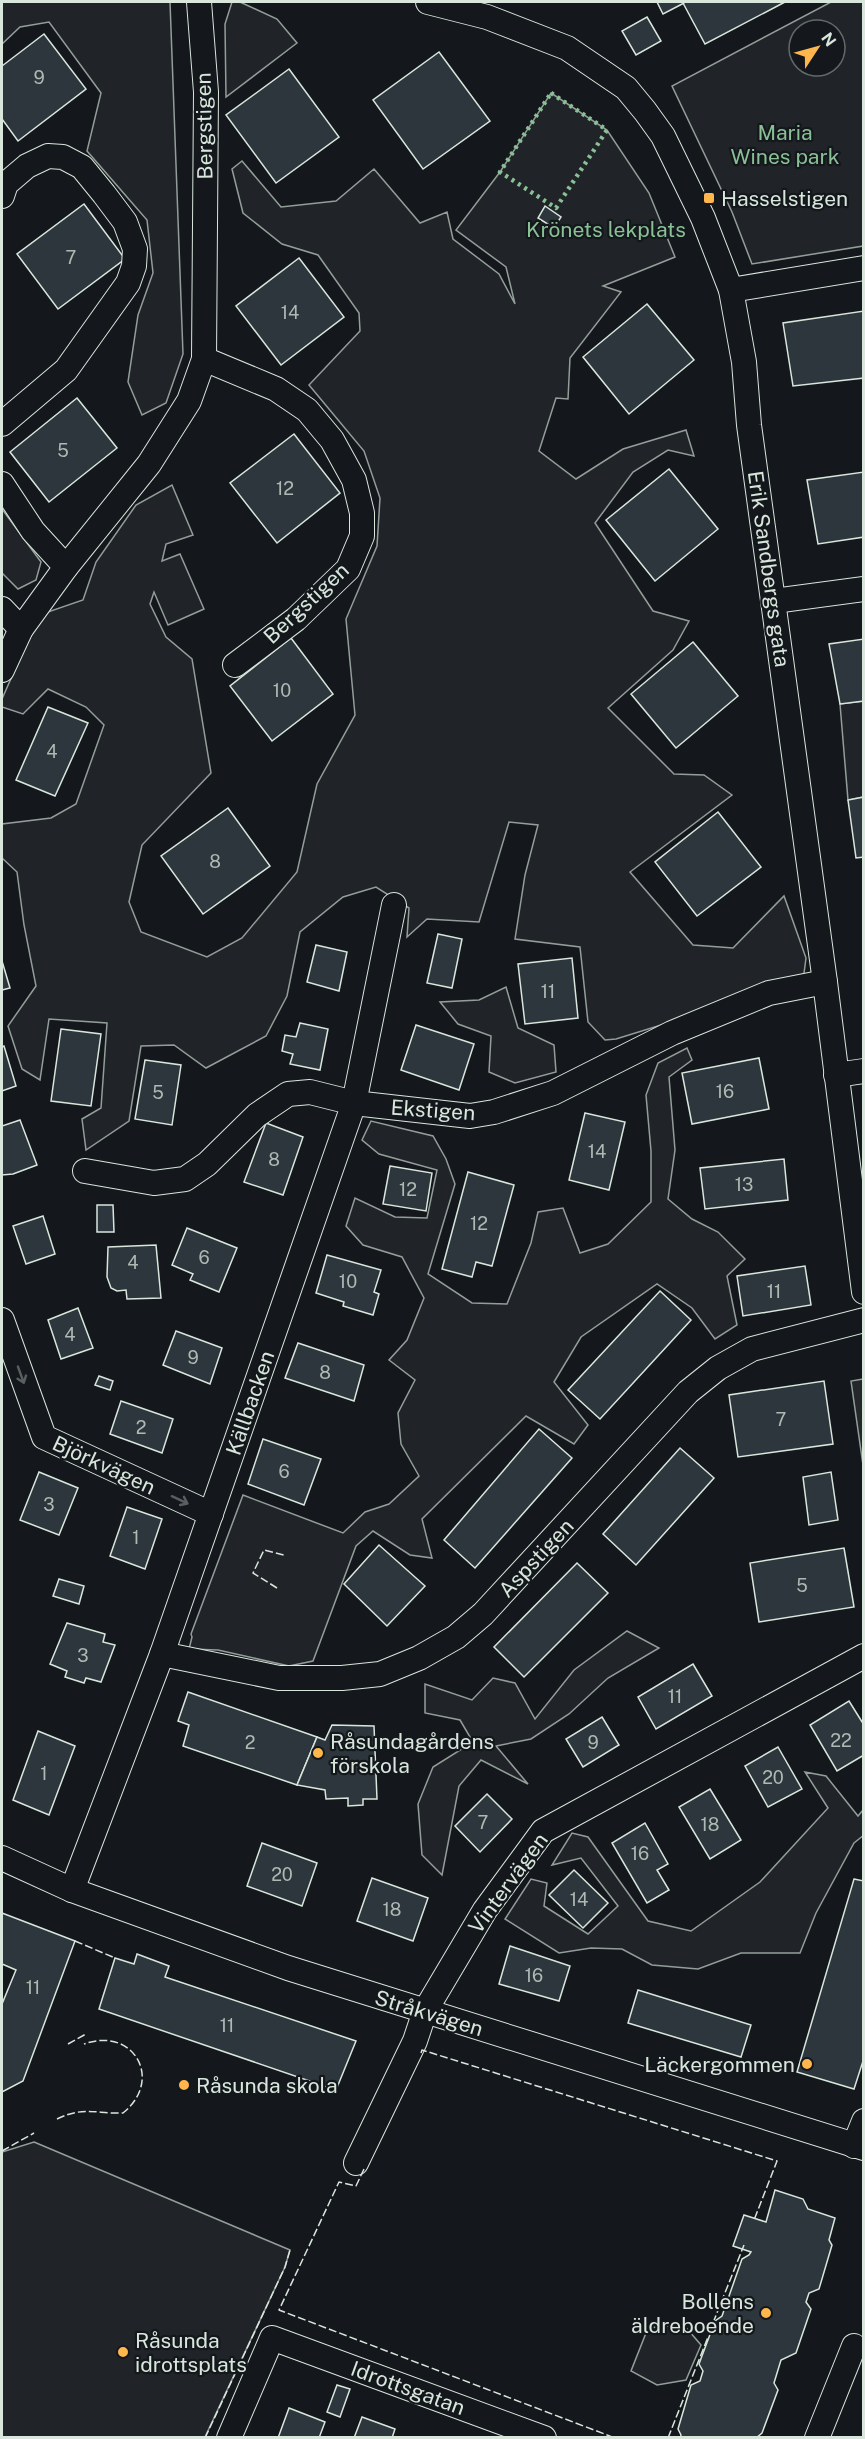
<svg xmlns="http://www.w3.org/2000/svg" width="865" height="2439" font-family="'Public Sans',sans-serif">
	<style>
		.green { fill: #202428; stroke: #939e99; stroke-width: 1.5; fill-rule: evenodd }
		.parking { fill: #24282b; stroke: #939e99; stroke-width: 1.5 }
		.building { fill: #2c363c; stroke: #d8e6dc; stroke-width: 1.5 }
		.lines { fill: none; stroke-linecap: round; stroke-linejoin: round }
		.minor-casing { stroke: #d8e6dc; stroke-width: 26 }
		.minor { stroke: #14181c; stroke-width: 24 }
		.hedge { stroke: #8ac095; stroke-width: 4.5; stroke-dasharray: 3 4.5; stroke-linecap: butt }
		.fence { stroke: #d8e6dc; stroke-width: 1.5; stroke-dasharray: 8 3; stroke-linecap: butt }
		.oneway { stroke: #59605f }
		.poi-dot { fill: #ffb74d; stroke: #14181c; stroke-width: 2 }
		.labels { text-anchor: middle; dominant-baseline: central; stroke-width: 4.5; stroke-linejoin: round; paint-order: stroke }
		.number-label { font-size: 18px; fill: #adbab4 }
		.street-label { font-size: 21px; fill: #d8e6dc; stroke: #14181c }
		.park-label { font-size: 21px; fill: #8ac095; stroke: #14181c }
		.poi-label { font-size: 21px; fill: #d8e6dc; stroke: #14181c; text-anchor: start }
	</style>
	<rect width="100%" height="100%" fill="#14181c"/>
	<g class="green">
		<polygon points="2,2 170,2 183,354 166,403 142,415 128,382 138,315 153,273 147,220 87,151 101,93 49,22 20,27 2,44"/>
		<polygon points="232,2 240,2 277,19 297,43 226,97 225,24"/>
		<path d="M831 2H863V246L752 264 732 212 672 86ZM799 30H835V66H799Z"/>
		<polygon points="551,93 607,130 649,193 675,257 603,286 621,292 570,358 568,399 556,398 539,451 576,479 623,449 686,430 694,456 668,450 633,472 595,523 653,611 689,621 673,650 608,708 674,774 704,775 732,795 630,872 693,945 733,948 784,896 806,958 803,981 616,1039 605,1040 588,1022 580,947 515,939 525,875 538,825 509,822 479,922 427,919 407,937 409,908 376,887 343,897 300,932 287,996 266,1036 206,1068 174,1045 141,1046 129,1121 86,1150 82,1119 101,1108 107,1023 49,1019 40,1080 22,1069 8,1026 36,986 24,925 17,872 2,858 2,824 51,818 76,804 104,725 86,707 48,689 23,714 2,707 2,699 39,615 83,600 96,562 136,505 172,485 193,535 166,544 162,561 180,554 204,609 168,625 154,592 150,604 166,637 192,659 211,773 142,845 129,902 141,932 207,957 242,938 297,872 317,784 355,715 346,619 377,546 380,498 364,451 309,385 360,331 359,313 318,255 282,244 243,213 232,169 242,161 281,207 336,201 374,169 420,223 447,212 453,239 499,274 515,304 506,267 456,230 500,172"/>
		<polygon points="2,509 41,562 36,580 18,589 2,573"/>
		<polygon points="863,701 863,797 848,800 840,704"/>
		<polygon points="506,987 518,1028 554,1045 556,1072 515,1083 489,1072 491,1036 458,1024 440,1002 479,1000"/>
		<polygon points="687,1048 692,1060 669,1077 675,1150 668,1199 692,1219 718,1232 745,1259 727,1276 737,1325 715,1339 692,1308 657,1284 581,1337 554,1382 588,1425 574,1444 526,1416 422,1519 432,1558 410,1555 373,1531 356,1546 313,1661 289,1666 218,1650 189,1649 192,1637 191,1634 243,1495 343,1533 365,1512 389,1504 419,1476 401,1444 398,1413 415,1380 389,1360 407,1340 424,1298 402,1257 363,1245 346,1226 355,1198 395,1217 427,1218 437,1170 379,1154 362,1140 371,1121 433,1136 446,1159 455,1184 428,1274 472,1303 507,1304 531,1243 538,1212 563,1208 580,1253 608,1244 651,1202 651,1151 646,1095 658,1063"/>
		<polygon points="627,1631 659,1648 608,1678 569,1714 531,1739 496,1746 528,1784 481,1760 459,1786 442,1875 422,1855 418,1804 433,1767 473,1742 460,1720 425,1713 425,1684 472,1700 493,1678 515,1683 535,1719 574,1670"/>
		<polygon points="805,1772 826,1776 858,1816 863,1810 864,1835 854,1843 816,1913 800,1953 741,1953 698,1969 652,1965 622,1949 591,1948 559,1953 505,1919 531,1879 547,1883 544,1906 588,1934 618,1906 581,1858 552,1865 572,1833 588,1837 648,1921 691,1931 760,1882 828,1808"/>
		<polygon points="34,2142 290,2250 285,2267 205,2437 2,2437 2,2152"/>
		<polygon points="683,2324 701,2345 686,2380 657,2385 631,2371 648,2328"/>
	</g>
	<polygon class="parking" points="863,1379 864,1379 863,1465 851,1381"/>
	<g class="building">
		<polygon points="657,2 686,2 663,14"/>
		<polygon points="686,2 785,2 705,44 683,3"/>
		<polygon points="647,17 661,41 636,55 622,31"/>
		<polygon points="44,34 86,89 18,141 2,119 2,66"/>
		<polygon points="439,52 490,121 423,169 373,100"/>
		<polygon points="289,69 339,137 276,183 226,115"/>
		<polygon points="84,204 125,259 58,309 17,254"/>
		<polygon points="545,206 561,217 554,228 538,218"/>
		<polygon points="299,258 344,317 281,365 236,306"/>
		<polygon points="647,304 694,360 629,414 583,357"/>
		<polygon points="864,311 864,378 793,386 783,323"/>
		<polygon points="77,398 117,448 49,502 10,452"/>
		<polygon points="294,434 340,493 277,543 230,483"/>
		<polygon points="669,469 718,529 655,581 606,520"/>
		<polygon points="864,472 864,537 818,544 807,480"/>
		<polygon points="291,638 333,694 272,741 230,686"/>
		<polygon points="864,639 864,701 840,704 829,644"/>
		<polygon points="693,642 738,696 676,748 631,694"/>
		<polygon points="48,707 88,723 55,796 16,780"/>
		<polygon points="864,797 864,857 856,858 848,800"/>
		<polygon points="228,808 270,866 203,914 161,856"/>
		<polygon points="718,812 761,867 697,916 655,862"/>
		<polygon points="438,934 462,939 452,988 427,983"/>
		<polygon points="316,945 347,952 339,991 307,982"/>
		<polygon points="572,958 578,1018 525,1024 518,964"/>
		<polygon points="2,961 10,988 2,990"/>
		<polygon points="300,1023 328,1029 320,1070 290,1064 293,1054 282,1051 285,1035 296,1037"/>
		<polygon points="416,1025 474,1044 459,1090 401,1070"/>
		<polygon points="61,1029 101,1034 91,1106 51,1101"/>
		<polygon points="4,1046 16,1086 2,1091 2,1047"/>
		<polygon points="759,1058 769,1109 692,1124 682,1073"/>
		<polygon points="145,1060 181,1065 172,1125 135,1119"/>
		<polygon points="585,1113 625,1122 609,1190 569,1180"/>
		<polygon points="20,1120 37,1165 13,1174 2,1175 2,1126"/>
		<polygon points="266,1123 303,1137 283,1195 244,1182"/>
		<polygon points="784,1159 788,1200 705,1209 700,1168"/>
		<polygon points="390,1166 432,1173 426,1211 383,1204"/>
		<polygon points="468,1172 514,1185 492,1266 476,1262 472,1277 442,1269"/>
		<polygon points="97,1205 113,1205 114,1232 97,1232"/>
		<polygon points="43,1216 55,1254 26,1264 13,1226"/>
		<polygon points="187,1228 237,1248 219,1292 190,1280 193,1274 172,1265"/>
		<polygon points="156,1245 161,1298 127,1299 126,1290 117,1291 111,1288 107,1277 108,1247"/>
		<polygon points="327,1255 381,1270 374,1292 379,1294 373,1315 343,1306 344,1302 316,1293"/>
		<polygon points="805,1266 811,1305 743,1316 737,1276"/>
		<polygon points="660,1291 691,1320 600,1419 568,1390"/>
		<polygon points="78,1308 93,1348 61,1359 48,1320"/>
		<polygon points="176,1331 222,1348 210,1384 163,1365"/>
		<polygon points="298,1343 364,1365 354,1401 285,1378"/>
		<polygon points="99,1376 113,1381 110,1390 95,1385"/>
		<polygon points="824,1381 833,1444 738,1457 729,1395"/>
		<polygon points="121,1401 173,1419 162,1453 110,1434"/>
		<polygon points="539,1429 572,1458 475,1568 444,1540"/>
		<polygon points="263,1439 321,1459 304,1505 248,1484"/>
		<polygon points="680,1448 714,1478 636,1565 603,1534"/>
		<polygon points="39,1472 78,1488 59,1535 20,1520"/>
		<polygon points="831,1472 838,1520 809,1525 803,1477"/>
		<polygon points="127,1507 162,1519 145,1569 110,1556"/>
		<polygon points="379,1545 425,1586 387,1626 344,1584"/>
		<polygon points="844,1548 854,1607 759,1622 750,1563"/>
		<polygon points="577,1563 608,1593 524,1677 494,1647"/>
		<polygon points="59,1579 84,1586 79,1604 53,1596"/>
		<polygon points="67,1623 105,1634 103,1642 115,1645 101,1682 86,1678 84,1683 65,1677 67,1671 50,1664"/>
		<polygon points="693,1664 712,1696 656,1729 638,1697"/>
		<polygon points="188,1692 317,1737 297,1785 183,1746 189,1725 178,1721"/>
		<polygon points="849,1701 864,1725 864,1755 837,1771 810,1725"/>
		<polygon points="602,1717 619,1745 583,1767 566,1739"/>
		<polygon points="332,1725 374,1726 377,1799 363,1799 363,1805 348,1806 348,1798 326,1799 325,1790 297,1785 317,1737 325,1740"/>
		<polygon points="38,1731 75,1746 49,1815 13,1800"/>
		<polygon points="778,1747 802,1789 768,1807 745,1766"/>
		<polygon points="710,1789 741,1840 710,1859 679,1807"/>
		<polygon points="487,1794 512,1819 480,1852 455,1826"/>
		<polygon points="645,1823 668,1864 657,1870 669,1890 647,1903 612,1843"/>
		<polygon points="262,1843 317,1863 302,1906 247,1886"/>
		<polygon points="574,1870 608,1903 583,1928 549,1895"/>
		<polygon points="372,1878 428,1898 413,1941 357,1921"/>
		<polygon points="854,1879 864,1881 864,2058 854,2089 797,2072"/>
		<polygon points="2,1913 75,1941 23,2081 2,2092 2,2004 16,1970 2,1964"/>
		<polygon points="510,1946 570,1966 559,2001 499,1984"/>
		<polygon points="137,1954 169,1966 165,1977 356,2041 336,2090 99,2009 115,1958 134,1964"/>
		<polygon points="638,1990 751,2025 741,2057 628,2023"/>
		<polygon points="775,2190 803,2199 808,2209 835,2218 829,2240 832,2245 819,2289 809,2293 806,2302 811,2309 796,2353 781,2360 774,2383 778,2390 762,2433 756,2438 680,2438 681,2435 678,2429 691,2385 700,2381 703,2371 699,2364 715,2321 722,2316 742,2259 749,2255 751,2252 733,2246 744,2215 766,2222"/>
		<polygon points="337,2385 350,2389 340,2417 327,2412"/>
		<polygon points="289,2408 325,2422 319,2438 278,2438"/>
		<polygon points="362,2417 395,2429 392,2438 354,2438"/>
	</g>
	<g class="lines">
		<defs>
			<g id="minor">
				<polyline points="428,2 487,17 567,48 626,88 645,111 663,136 703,218 731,290 744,362 749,425 825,982 864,1292"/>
				<polyline points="2,196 6,184 27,166 48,156 63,157 82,167 104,194 125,222 135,249 134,266 128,283 66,370 2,424"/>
				<polyline points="731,290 864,268"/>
				<polyline points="204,359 276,389 307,410 332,440 354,480 362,513 362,536 348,569 296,619 235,665"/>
				<polyline points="2,484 33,531 66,567"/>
				<polyline points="774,601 864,589"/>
				<polyline points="2,609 21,629"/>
				<polyline points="2,670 21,629 66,567 149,464 189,401 204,359 206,92 199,2"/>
				<polyline points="836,1075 864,1071"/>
				<polyline points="85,1171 154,1183 185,1179 207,1164 257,1115 288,1094 310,1092 354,1103 470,1116 494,1112 553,1093 672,1033 769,993 825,982"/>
				<polyline points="2,1320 44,1437 211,1514"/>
				<polyline points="162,1654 279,1678 342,1678 380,1674 419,1658 456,1637 483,1614 688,1392 718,1368 752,1349 864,1320"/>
				<polyline points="2,1858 72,1890 288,1968 864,2148"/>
				<polyline points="72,1890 162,1654 354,1103 394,905"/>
				<polyline points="854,2146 864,2121"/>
				<polyline points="356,2163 415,2041 425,2011 485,1910 543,1831 864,1656"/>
				<polyline points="229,2438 272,2338 544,2438"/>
				<polyline points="817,2438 854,2346"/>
			</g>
		</defs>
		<use href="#minor" class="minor-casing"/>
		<use href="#minor" class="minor"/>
		<polygon class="hedge" points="551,93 607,130 556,208 500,172"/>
		<g class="fence">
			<polyline points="277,1588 253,1573 264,1550 284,1555"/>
			<polyline points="75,1941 115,1958"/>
			<polyline points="68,2044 86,2034"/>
			<polyline points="421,2053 422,2050 777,2161 754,2220"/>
			<path d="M57 2119C83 2106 96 2114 123 2113 164 2080 134 2026 84 2044"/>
			<polyline points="2,2151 34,2133"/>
			<polyline points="364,2169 356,2186 339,2182 279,2310 615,2438"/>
			<polyline points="713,2323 744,2245"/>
			<polyline points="205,2438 285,2267 290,2250"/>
			<polyline points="668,2438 708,2337"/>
		</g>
	</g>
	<defs><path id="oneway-shaft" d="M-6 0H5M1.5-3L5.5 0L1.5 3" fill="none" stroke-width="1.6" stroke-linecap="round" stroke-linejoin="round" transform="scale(1.5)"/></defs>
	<g class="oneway">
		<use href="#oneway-shaft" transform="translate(21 1375) rotate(70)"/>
		<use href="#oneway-shaft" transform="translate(180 1500) rotate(25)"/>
	</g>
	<g class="poi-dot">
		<rect x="703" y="192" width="12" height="12" rx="3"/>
		<circle cx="318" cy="1753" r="6"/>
		<circle cx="807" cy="2064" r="6"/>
		<circle cx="184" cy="2085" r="6"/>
		<circle cx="766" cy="2313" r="6"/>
		<circle cx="123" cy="2352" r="6"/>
	</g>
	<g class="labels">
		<g class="number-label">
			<text x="39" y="77">9</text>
			<text x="71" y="257">7</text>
			<text x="290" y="312">14</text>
			<text x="63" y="450">5</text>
			<text x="285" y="488">12</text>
			<text x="282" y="690">10</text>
			<text x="52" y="751">4</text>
			<text x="215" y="861">8</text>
			<text x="548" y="991">11</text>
			<text x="725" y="1091">16</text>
			<text x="158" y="1092">5</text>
			<text x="597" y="1151">14</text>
			<text x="274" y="1159">8</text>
			<text x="744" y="1184">13</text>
			<text x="408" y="1189">12</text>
			<text x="479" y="1223">12</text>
			<text x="204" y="1257">6</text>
			<text x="133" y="1262">4</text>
			<text x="348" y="1281">10</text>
			<text x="774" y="1291">11</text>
			<text x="70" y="1334">4</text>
			<text x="193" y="1357">9</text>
			<text x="325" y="1372">8</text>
			<text x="781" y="1419">7</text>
			<text x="141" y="1427">2</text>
			<text x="284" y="1471">6</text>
			<text x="49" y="1504">3</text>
			<text x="136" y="1537">1</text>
			<text x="802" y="1585">5</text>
			<text x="83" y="1655">3</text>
			<text x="675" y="1696">11</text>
			<text x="841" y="1740">22</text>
			<text x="250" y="1742">2</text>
			<text x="593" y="1742">9</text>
			<text x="44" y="1773">1</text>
			<text x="773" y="1777">20</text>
			<text x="483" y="1822">7</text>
			<text x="710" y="1824">18</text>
			<text x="640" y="1853">16</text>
			<text x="282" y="1874">20</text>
			<text x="579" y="1899">14</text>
			<text x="392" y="1909">18</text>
			<text x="534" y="1975">16</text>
			<text x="33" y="1987">11</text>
			<text x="227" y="2025">11</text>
		</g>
		<g class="street-label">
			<text transform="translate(204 126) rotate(-91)">Bergstigen</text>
			<text transform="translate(769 569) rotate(82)">Erik Sandbergs gata</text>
			<text transform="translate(306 603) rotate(-43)">Bergstigen</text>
			<text transform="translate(433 1110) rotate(4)">Ekstigen</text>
			<text transform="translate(250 1403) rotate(-71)">Källbacken</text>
			<text transform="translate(104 1465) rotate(25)">Björkvägen</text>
			<text transform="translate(536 1558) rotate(-47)">Aspstigen</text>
			<text transform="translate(508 1883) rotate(-54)">Vintervägen</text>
			<text transform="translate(429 2013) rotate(17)">Stråkvägen</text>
			<text transform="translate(408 2388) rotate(20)">Idrottsgatan</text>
		</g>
		<g class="park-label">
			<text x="785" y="132">Maria<tspan x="785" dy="24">Wines park</tspan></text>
			<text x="606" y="229">Krönets lekplats</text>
		</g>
		<g class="poi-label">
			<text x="721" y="198">Hasselstigen</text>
			<text x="330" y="1741">Råsundagårdens<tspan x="330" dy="24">förskola</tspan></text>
			<text x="795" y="2064" text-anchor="end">Läckergommen</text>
			<text x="196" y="2085">Råsunda skola</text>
			<text x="754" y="2301" text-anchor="end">Bollens<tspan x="754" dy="24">äldreboende</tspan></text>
			<text x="135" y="2340">Råsunda<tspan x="135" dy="24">idrottsplats</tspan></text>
		</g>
	</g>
	<rect width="865" height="2439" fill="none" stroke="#d8e6dc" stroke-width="6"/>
	<g transform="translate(817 48) rotate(54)"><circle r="28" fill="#14181c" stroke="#626a69" stroke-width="1.5"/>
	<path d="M0-4.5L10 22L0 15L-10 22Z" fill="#ffb74d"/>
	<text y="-9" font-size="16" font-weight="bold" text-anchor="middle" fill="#d8e6dc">N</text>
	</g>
</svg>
